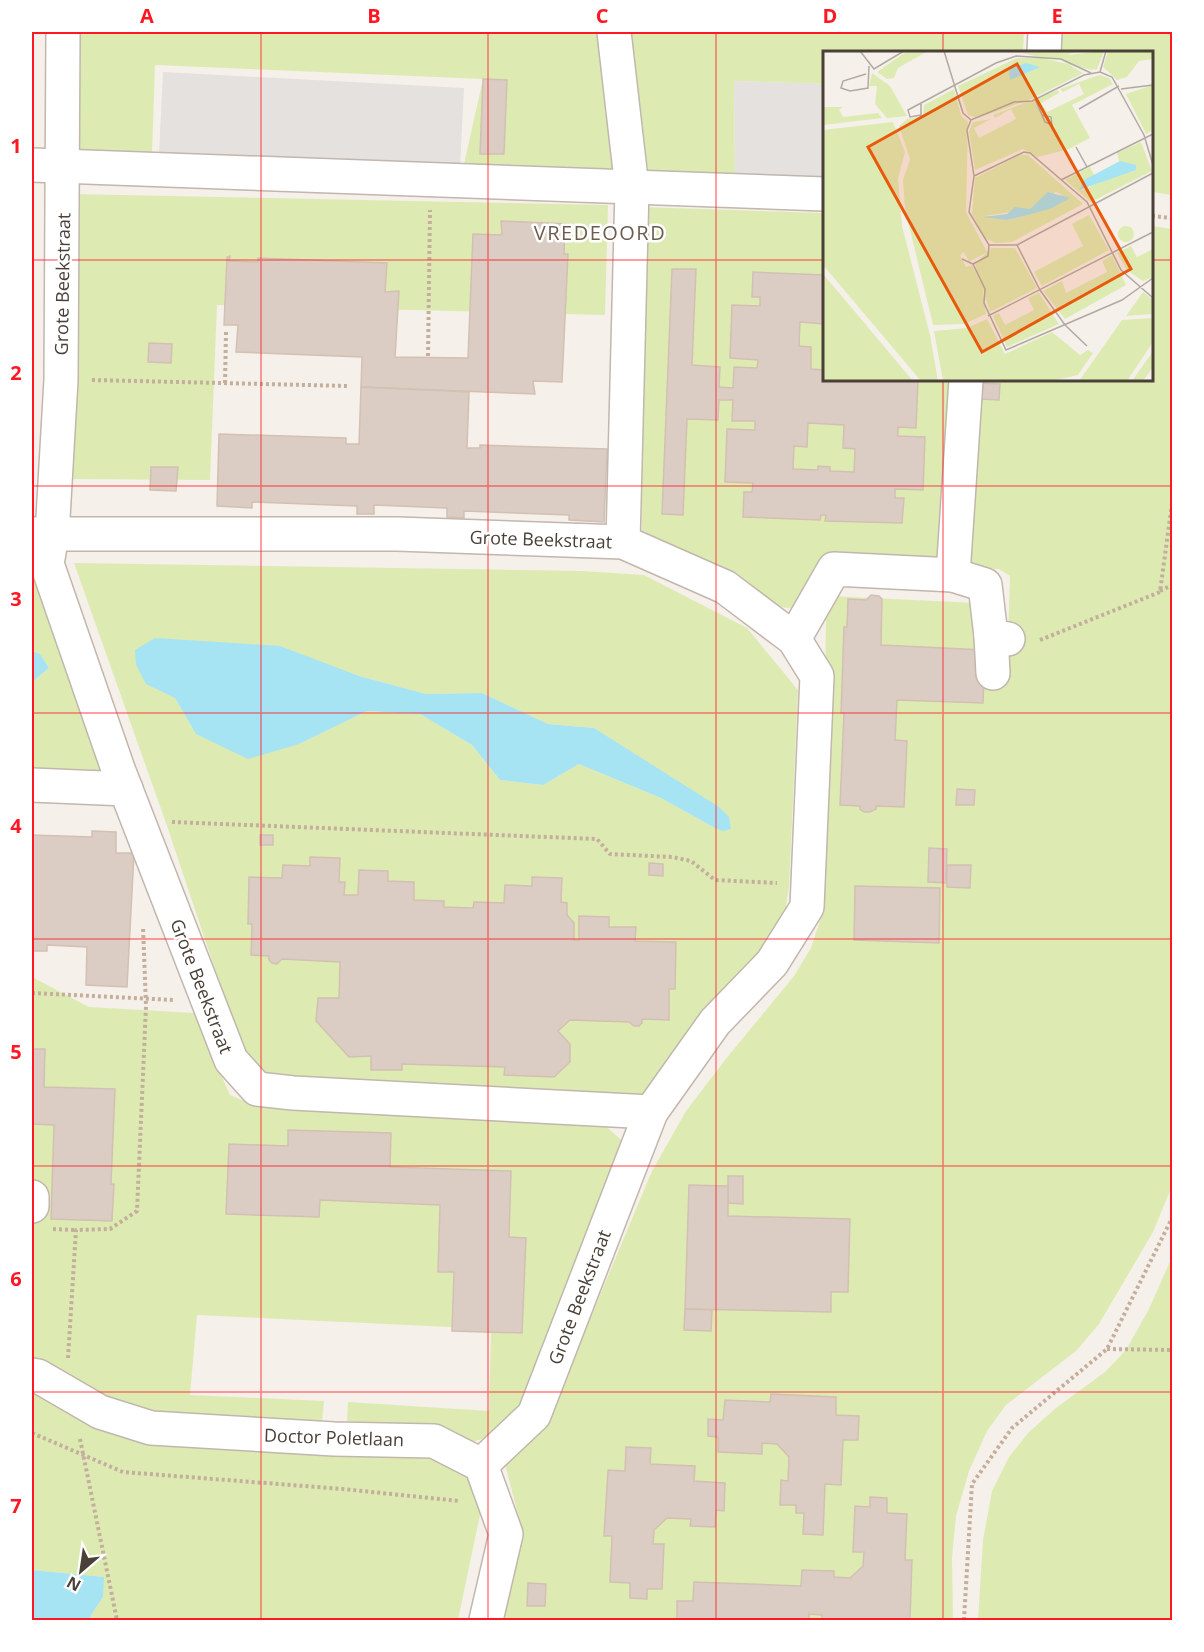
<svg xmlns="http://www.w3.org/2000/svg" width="1204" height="1652" font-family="'Open Sans',sans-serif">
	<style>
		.green { fill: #ddebb3; fill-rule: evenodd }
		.parking { fill: #e4e1df }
		.water { fill: #a6e3f3 }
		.building { fill: #dbcdc3; stroke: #d3c0b2; stroke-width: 1.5; fill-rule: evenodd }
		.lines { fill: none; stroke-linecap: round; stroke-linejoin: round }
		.minor-casing { stroke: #c2b6ad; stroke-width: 36 }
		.path { stroke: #c4af9d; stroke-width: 4; stroke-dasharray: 3 3; stroke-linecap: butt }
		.minor { stroke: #fff; stroke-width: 33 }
		.grid { fill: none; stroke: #ff1823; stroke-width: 1.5; stroke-opacity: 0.55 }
		.labels { text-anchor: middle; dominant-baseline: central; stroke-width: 5; stroke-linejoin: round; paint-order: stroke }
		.street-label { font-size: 18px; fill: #4a4038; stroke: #fff }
		.neighbourhood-label { font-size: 20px; letter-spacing: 1.5px; fill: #6e5b4f; stroke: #fff }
		.inset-road { fill: none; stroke: #b1aaa3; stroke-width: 1.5 }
		.view { fill: #e8590c; fill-opacity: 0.15; stroke: #e8590c; stroke-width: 3 }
		.inset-edge { fill: none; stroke: #4a4038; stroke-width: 3 }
		.neatline { fill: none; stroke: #ff1823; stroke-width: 2 }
		.grid-label { font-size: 20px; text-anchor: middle; font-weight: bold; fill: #ff1823 }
	</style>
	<rect width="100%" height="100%" fill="#f6f0eb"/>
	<g class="green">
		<polygon points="71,32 602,32 614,169 464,164 483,79 155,65 152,154 73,152"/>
		<polygon points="631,32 1024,32 1023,52 824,52 824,84 734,81 735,173 648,171"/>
		<polygon points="1059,32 1172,32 1172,195 1152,192 1152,52 1058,52"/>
		<polygon points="72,194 608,205 605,315 217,305 210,480 72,479"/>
		<polygon points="642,207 824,213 824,380 957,380 946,567 839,561 804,601 791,608 768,606 642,531"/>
		<polygon points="1152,226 1172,229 1172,1186 1153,1232 1099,1324 1076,1351 1006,1405 987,1431 969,1471 956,1516 952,1558 953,1620 500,1620 521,1526 505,1464 549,1417 652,1171 686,1111 725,1060 794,976 811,948 821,918 823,883 826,614 830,596 976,603 973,678 1008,639 1010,576 999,569 969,568 979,380 1152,380"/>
		<polygon points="32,561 103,776 32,774 32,682 49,668 40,654 32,651"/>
		<path d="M74 563 582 571 644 575 747 628 798 690 789 886 784 920 767 950 652 1094 617 1096 262 1077 244 1056 167 826ZM359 676 426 694 482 693 548 724 594 728 715 828 661 798 579 764 543 785 500 780 472 745 420 714 367 711 299 744 196 734 175 698Z"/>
		<polygon points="32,977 89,1007 194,1013 230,1095 255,1106 290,1105 601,1122 627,1145 527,1404 499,1433 470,1443 444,1431 347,1421 348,1402 489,1411 491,1329 197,1315 190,1395 324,1401 322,1422 152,1414 101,1397 46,1360 32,1359"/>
		<polygon points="1172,1257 1172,1620 978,1620 983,1540 992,1491 1009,1457 1029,1432 1056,1408 1105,1372 1126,1350 1149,1309"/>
		<polygon points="32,1388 82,1415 429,1454 465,1475 482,1505 458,1620 90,1620 91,1615 103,1597 103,1577 32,1570"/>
	</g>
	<g class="parking">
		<polygon points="163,72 464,88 460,168 159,153"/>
		<polygon points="734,81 824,84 824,177 735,173"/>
	</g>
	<g class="water">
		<polygon points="155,638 280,646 359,676 426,694 482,693 548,724 594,728 719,807 729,817 731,829 723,831 715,828 661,798 579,764 543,785 500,780 472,745 420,714 367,711 299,744 248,759 196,734 175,698 146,684 136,665 135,650"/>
		<polygon points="32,651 40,654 49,668 32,682"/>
		<polygon points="32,1570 104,1577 103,1597 91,1615 90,1620 32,1620"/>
	</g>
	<g class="building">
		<polygon points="483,79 507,80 504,154 480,154"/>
		<polygon points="501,221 569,224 569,226 565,226 564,254 568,254 562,382 533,381 535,394 361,387 362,357 236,352 238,325 224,325 227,257 230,256 229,261 258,262 258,258 387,263 385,292 399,291 395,357 468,358 473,234 502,235"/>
		<path d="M672 269H696L692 365 720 367 719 387 733 388 734 367 757 368 758 360 730 358 732 305 760 306V297H752L753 272 824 275V324L800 322 799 346 811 347V369L824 370V380H918L916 428 898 427V436L925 437 923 490 895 489V498H904L902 523 825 521 826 515H821L820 520 743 517 744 492H752L753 483 725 482 727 429 755 430V421H732L733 400H719L718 420 687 419 683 515 662 514ZM808 423 844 425 843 448 855 449 854 472 830 471V467L818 466V470L793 469 794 446 807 447Z"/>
		<polygon points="149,343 172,344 171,363 148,362"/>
		<polygon points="982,383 1000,384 999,400 981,399"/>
		<polygon points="361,387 469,392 467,448 480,448 480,445 607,449 604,522 569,520 569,515 464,511 464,518 447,517 447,508 374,505 374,514 357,514 357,506 252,502 252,508 217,506 219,434 346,438 346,444 359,444"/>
		<polygon points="151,467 178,467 176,491 150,490"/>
		<polygon points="871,595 879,596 882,599 881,645 985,650 983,703 897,700 895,740 907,741 904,807 876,806 876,809 870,812 864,812 860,809 860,806 840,805 844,713 841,713 844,627 847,627 848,599 866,600"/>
		<polygon points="957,789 975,790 974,805 956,805"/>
		<polygon points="92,831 116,832 116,853 134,853 127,987 86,985 87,947 47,945 47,951 32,951 32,835 92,837"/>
		<rect x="260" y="835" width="13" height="10"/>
		<polygon points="929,848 947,849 946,883 928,882"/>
		<polygon points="310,857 340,858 339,882 345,882 344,895 358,895 359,870 388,871 388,881 414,882 414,900 444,901 444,907 473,908 474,902 504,903 505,885 532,886 532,877 562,878 561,902 567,903 567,915 574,923 574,940 579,940 579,916 609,917 609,927 636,927 635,941 676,942 675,989 669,989 669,1020 642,1019 642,1023 639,1026 634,1026 629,1022 570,1020 558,1031 570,1044 570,1062 554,1077 504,1075 505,1067 402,1064 402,1070 371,1070 371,1056 349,1057 316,1021 318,998 339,998 340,962 282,959 277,964 272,963 269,960 269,956 251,955 252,924 248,924 249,877 282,878 283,865 310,866"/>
		<polygon points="649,863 663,864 663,876 649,875"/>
		<polygon points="947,865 971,865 970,888 947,887"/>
		<polygon points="855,886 940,888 939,943 854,940"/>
		<polygon points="32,1049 45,1049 44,1087 115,1089 111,1184 114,1184 112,1221 51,1219 54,1125 32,1124"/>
		<polygon points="288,1130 391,1133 390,1167 511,1171 509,1237 526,1238 522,1333 452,1331 454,1272 438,1272 440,1205 320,1200 319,1217 226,1214 229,1144 288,1146"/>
		<polygon points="728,1176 743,1176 743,1204 728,1203"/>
		<polygon points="689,1185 728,1186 728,1216 850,1219 848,1292 831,1292 831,1312 685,1309"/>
		<polygon points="685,1309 712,1310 711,1331 684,1330"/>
		<polygon points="771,1394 836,1397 836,1415 859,1416 858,1440 843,1440 841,1485 825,1484 823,1535 803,1534 804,1513 796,1513 796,1505 780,1505 781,1480 788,1481 789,1457 777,1444 762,1443 762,1454 718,1452 718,1437 708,1436 708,1419 723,1420 725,1400 770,1402"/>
		<polygon points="626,1447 651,1448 650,1464 695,1466 694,1481 725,1483 724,1511 716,1510 715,1527 690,1526 691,1519 667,1518 654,1530 653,1544 664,1544 662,1589 647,1589 647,1599 630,1598 630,1583 610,1582 612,1536 604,1536 608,1470 625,1471"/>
		<polygon points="870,1497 887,1498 887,1513 907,1514 905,1560 912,1560 910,1620 822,1620 822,1615 809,1614 809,1620 677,1620 677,1601 693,1601 694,1582 801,1586 802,1570 834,1571 834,1577 850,1578 863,1566 864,1552 853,1552 855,1506 870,1507"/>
		<polygon points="528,1583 546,1584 545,1606 527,1606"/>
	</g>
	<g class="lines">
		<defs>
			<g id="minor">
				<polyline points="63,32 61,380 52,535 47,564 118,769 231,1060 257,1089 293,1093 651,1112"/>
				<polyline points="614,32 632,188 623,542"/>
				<polyline points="1044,52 1045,32"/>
				<polyline points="32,165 824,194"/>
				<polyline points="32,534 397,534 623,542 725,587 794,639 817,676 807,907 772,963 715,1022 651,1112 534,1415 481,1465"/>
				<polyline points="953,575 966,380"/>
				<polyline points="991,636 993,673"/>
				<polyline points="794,639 834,569 953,575 985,585 991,636 1008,639"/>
				<polyline points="32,785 126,789"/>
				<polyline points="32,1197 32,1206"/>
				<polyline points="32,1375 38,1376 100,1412 151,1428 334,1439 434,1441 481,1465 506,1534 486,1620"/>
			</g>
		</defs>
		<use href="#minor" class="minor-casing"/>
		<g class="path">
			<polyline points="1152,216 1172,218"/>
			<polyline points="428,356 430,210"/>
			<polyline points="92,380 349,386"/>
			<polyline points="225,383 226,332"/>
			<polyline points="1160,591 1172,585"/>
			<polyline points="1040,640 1160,592 1172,503"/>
			<polyline points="172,822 597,839 610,854 672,857 691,861 715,880 777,883"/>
			<polyline points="32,993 174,1000"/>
			<polyline points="53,1229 76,1230"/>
			<polyline points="1107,1349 1172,1350"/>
			<polyline points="68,1358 76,1230 110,1229 137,1211 146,1006 143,927"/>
			<polyline points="32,1433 123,1472 343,1489 459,1501"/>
			<polyline points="80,1439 117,1620"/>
			<polyline points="964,1620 972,1484 1012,1428 1107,1349 1172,1218"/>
		</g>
		<use href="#minor" class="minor"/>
	</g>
	<path class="grid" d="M261 32V1620M488 32V1620M716 32V1620M943 32V52M32 260H824M1152 260H1172M943 380V1620M32 486H1172M32 713H1172M32 939H1172M32 1166H1172M32 1392H1172"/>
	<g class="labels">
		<g class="street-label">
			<text transform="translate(62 284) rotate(-89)">Grote Beekstraat</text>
			<text transform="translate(541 539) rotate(2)">Grote Beekstraat</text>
			<text transform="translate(202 986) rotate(69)">Grote Beekstraat</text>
			<text transform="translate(579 1297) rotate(-69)">Grote Beekstraat</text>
			<text transform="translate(334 1437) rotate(2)">Doctor Poletlaan</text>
		</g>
		<g class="neighbourhood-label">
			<text x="600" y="232">VREDEOORD</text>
		</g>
	</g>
	<g transform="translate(823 51)">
		<rect width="330" height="330" fill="#f6f0eb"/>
		<path d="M84 0H105L75 17 71 27 64 28 54 21ZM254 0 244 4 281 0 274 18 269 19 199 2ZM285 0H330V8L316 10 304 26 294 29 280 16ZM194 7H235L260 22 208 48 155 67 145 64 135 35ZM49 22 67 35 84 65 64 67 52 53 54 35H46ZM276 24 286 27 290 33 249 54 267 87 246 98 214 106 200 98 152 119 146 80 150 71 168 68 151 77 156 87 193 68 188 58 172 67 170 64 235 39 236 42 218 52 224 61 261 43 256 33 240 41 237 38ZM330 34V79L323 83 303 43ZM131 38 138 64 145 71 143 161 164 201 146 211 141 201 137 204 143 216 149 214 159 234 163 263 141 273 110 274 82 158 80 129 87 108 76 75 84 68 100 65 101 54ZM0 56H20L16 59 20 66 55 62 59 67 0 74ZM70 71 82 101 75 128 79 175 107 284 115 330H98L0 214V79ZM318 91 329 120 268 151 242 129 267 116 271 124 258 140 295 122 310 120 296 110 294 102ZM197 104H205L260 153 189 191 172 192 162 187 149 163 152 127ZM233 141 239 144 201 165 184 169 162 165 207 158ZM266 164 286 199 219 235 211 221 260 195 249 173ZM295 183a8 8 0 1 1 16 0a8 8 0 1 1-16 0ZM308 195 314 206 330 198V226L320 230 304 219 294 202ZM168 197H192L214 237 167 261 152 213ZM289 204 303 234 242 268 220 240 239 230 243 242 284 221 279 210ZM0 223 23 250 90 330H0ZM320 241 330 249V263L303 265ZM216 242 236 273 184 296 170 265 176 262 182 274 211 259 205 247ZM330 267V291L304 330H256L299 269ZM164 268 182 303 229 281 257 304 265 299 270 302 255 324 228 330H120L111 280 144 277ZM330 300V316L320 330H309Z" fill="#ddebb3" fill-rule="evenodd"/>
		<path d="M203 12 217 16 187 29 186 18ZM297 110 313 114V119L256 139 261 129ZM225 141 247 147 229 157 201 165 184 169 160 166 184 163 192 156 207 158Z" fill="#a6e3f3"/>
		<path class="inset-road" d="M37 0 51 18 81 0M121 0 140 62 148 69 191 51 209 50 261 24 277 21 289 26 321 84 330 114M277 21 283 0M43 23 20 30 18 37 27 40 45 37 46 15M298 38 330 34M212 48 222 71 229 74 228 66 219 64M98 53V64L87 66 85 59 173 12 193 5 238 8 268 22M256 58 296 35M148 69 144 79 151 125 146 161 166 194H194L330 122M253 96 264 116M151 125 201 101 207 102 264 151 298 219 330 247M238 129 330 83M194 194 217 239 242 274 264 295M139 208 150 213 162 238 161 252 183 299 299 249 330 227M150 213 165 205 166 194M165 265 330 181"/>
		<path class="view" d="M194 13 308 218 159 301 45 96Z"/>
		<rect width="330" height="330" class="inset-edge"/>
	</g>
	<rect width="1204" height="1652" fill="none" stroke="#ffffff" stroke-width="66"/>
	<g transform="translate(81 1571) rotate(209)" stroke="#ffffff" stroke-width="4.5" paint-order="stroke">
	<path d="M0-4.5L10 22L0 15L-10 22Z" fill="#4a4038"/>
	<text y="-9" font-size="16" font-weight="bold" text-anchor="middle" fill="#4a4038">N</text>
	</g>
	<rect x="33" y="33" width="1138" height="1586" class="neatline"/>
	<g class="grid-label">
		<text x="147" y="23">A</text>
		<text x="374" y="23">B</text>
		<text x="602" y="23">C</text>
		<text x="830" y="23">D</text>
		<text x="1057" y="23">E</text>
		<text x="16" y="153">1</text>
		<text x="16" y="380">2</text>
		<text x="16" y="606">3</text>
		<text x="16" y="833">4</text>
		<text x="16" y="1059">5</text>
		<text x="16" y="1286">6</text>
		<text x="16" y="1513">7</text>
	</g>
</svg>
